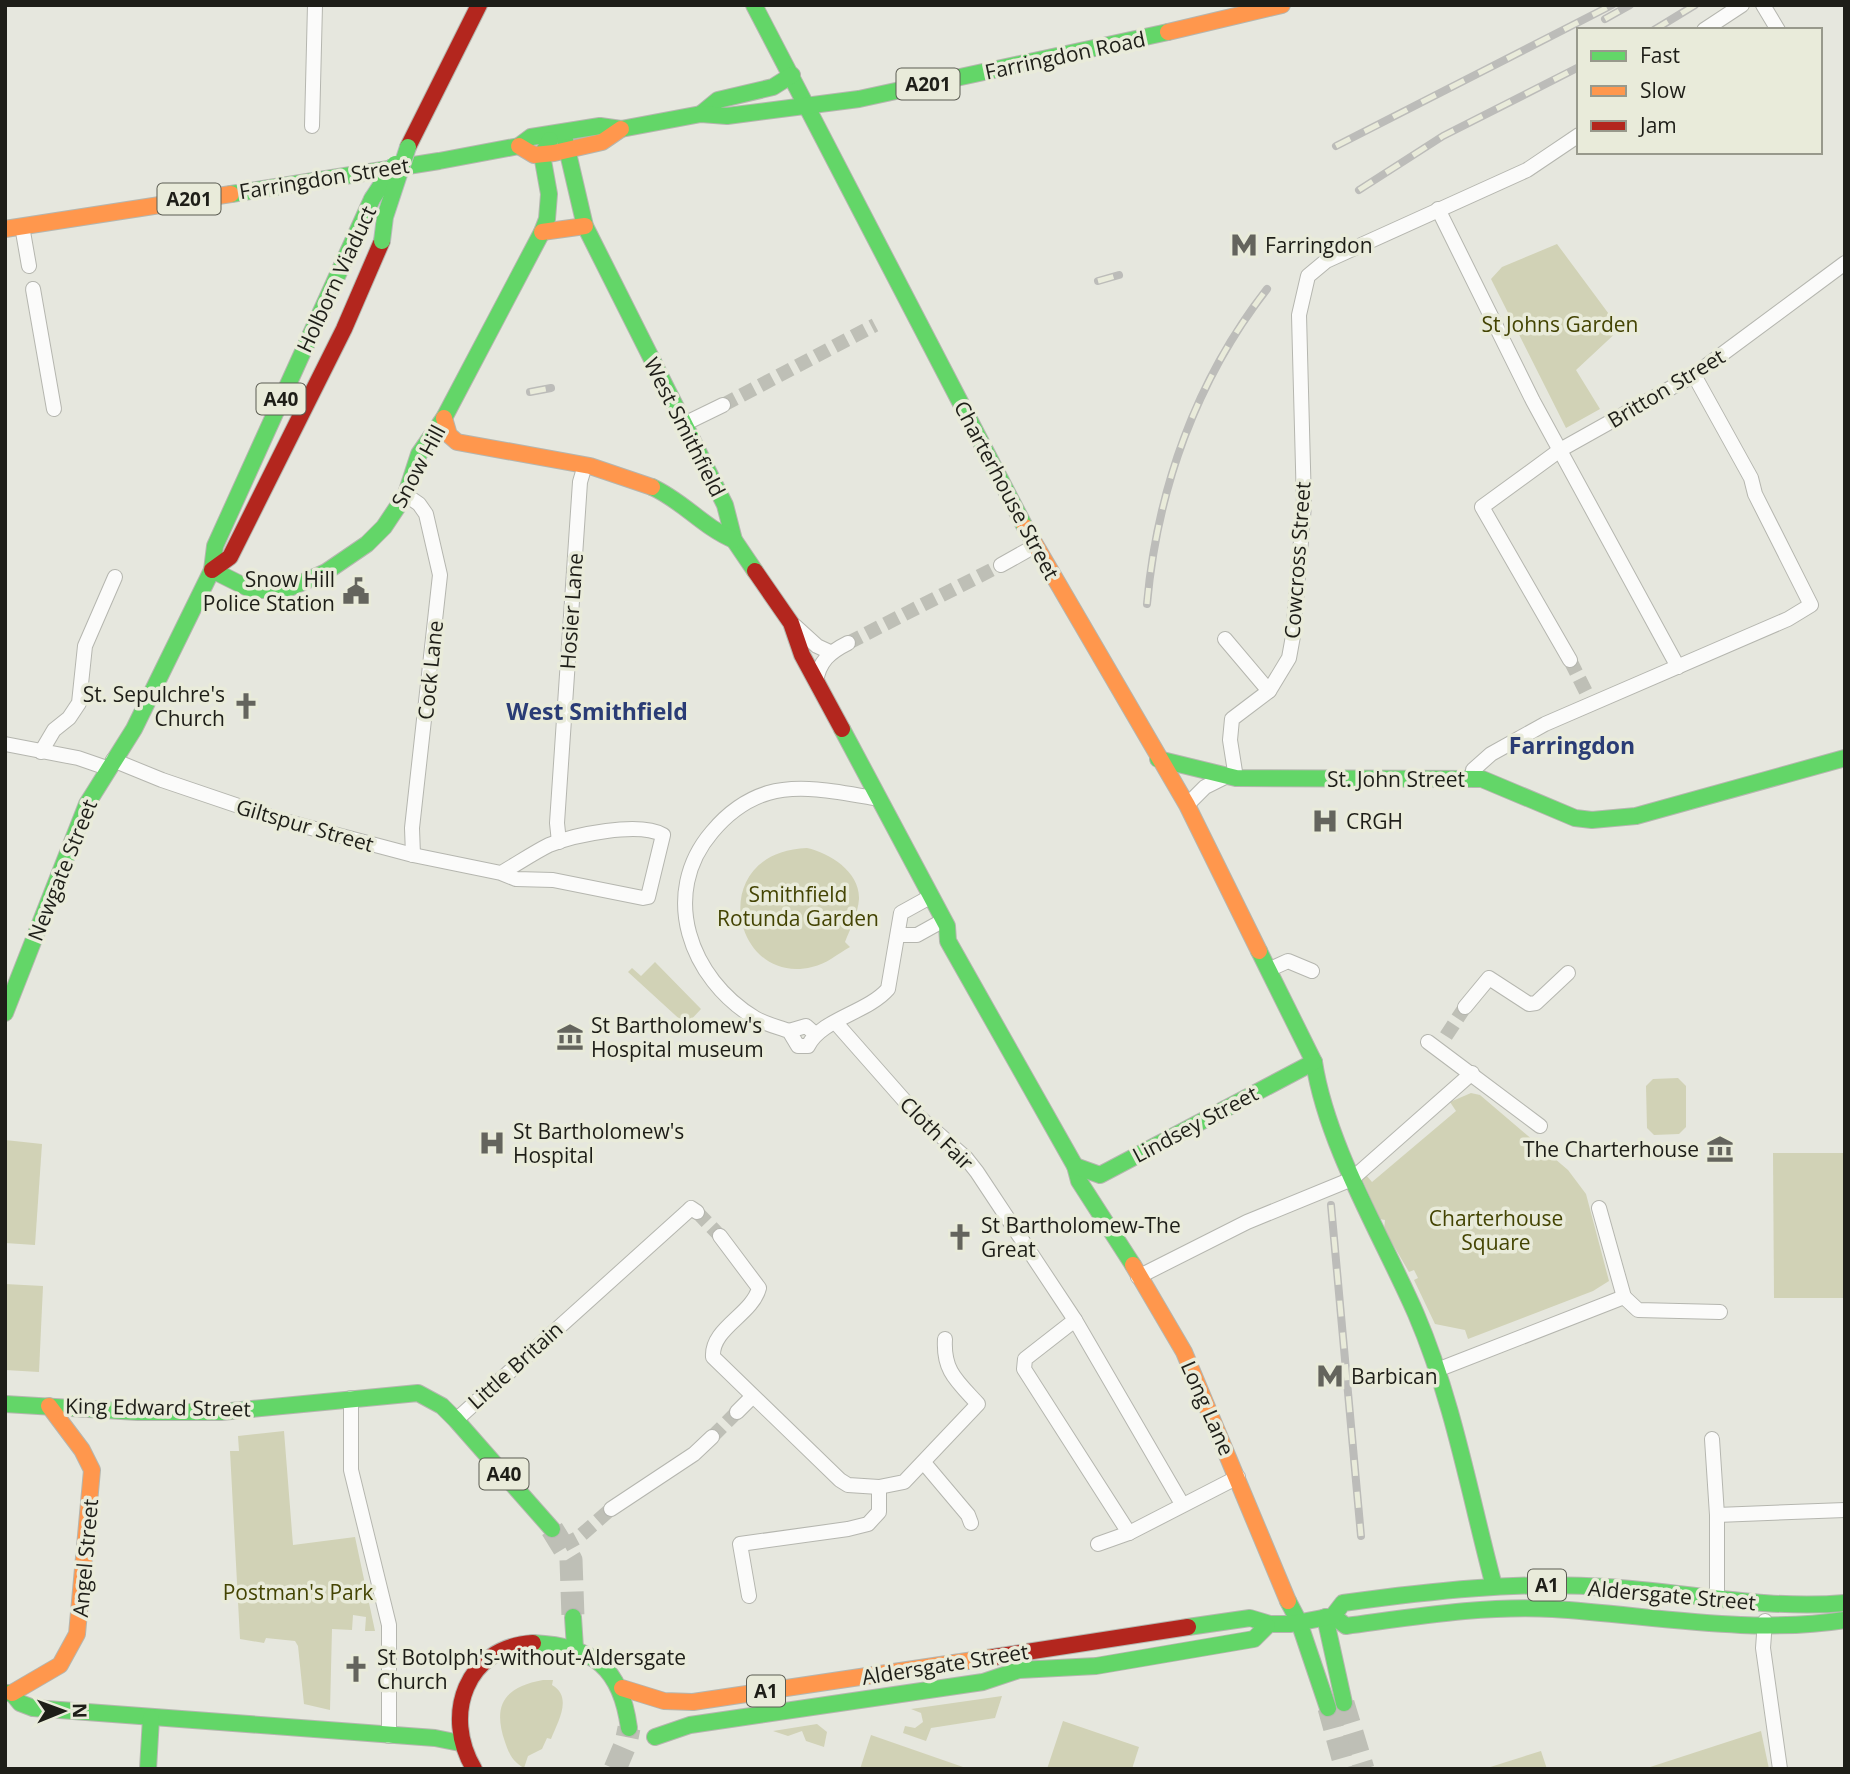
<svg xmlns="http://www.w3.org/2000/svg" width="1850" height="1774" font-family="'Open Sans',sans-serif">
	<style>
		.green { fill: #d1d2b6 }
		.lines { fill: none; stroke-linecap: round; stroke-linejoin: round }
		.street-tunnel { stroke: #bebfb6; stroke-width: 14; stroke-dasharray: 14 7; stroke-linecap: butt }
		.secondary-tunnel { stroke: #bebfb6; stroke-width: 21; stroke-dasharray: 21 10; stroke-linecap: butt }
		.primary-tunnel { stroke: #bebfb6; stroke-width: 23; stroke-dasharray: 23 11; stroke-linecap: butt }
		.street-casing { stroke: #b5b6af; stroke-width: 16 }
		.fast-casing { stroke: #b5b6af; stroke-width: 18 }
		.slow-casing { stroke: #b5b6af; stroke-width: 18 }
		.jam-casing { stroke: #b5b6af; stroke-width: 18 }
		.street { stroke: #fbfbfa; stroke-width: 14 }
		.fast { stroke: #63d668; stroke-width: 16 }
		.slow { stroke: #ff974d; stroke-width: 16 }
		.jam { stroke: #b3261e; stroke-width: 16 }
		.rail-casing { stroke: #bcbcb9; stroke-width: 8 }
		.rail { stroke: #e9ebda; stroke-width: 5; stroke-dasharray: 16; stroke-linecap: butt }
		.fast-bridge-casing { stroke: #b8babb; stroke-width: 18; stroke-linecap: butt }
		.fast-bridge { stroke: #63d668; stroke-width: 16 }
		.labels { text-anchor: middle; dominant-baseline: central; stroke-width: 7; stroke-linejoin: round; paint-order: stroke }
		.shield { fill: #e9ebda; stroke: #5b5c52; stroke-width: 2 }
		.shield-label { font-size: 19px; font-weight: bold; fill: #1e1e18 }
		.street-label { font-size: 21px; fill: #1e1e18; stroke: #e9ebda }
		.poi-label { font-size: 21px; fill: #1e1e18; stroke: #e9ebda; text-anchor: start }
		.park-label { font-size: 21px; fill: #444403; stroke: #e9ebda }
		.neighbourhood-label { font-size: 23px; font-weight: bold; fill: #2a3c75; stroke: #e9ebda }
	</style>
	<rect width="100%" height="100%" fill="#e6e7de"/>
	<g class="green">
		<polygon points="1557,244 1620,329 1576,370 1600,409 1566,428 1491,279 1502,267"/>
		<path d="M807 848C830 853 860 872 859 899 858 914 850 929 845 942L850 947C837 954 827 964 812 967 732 987 704 852 807 848Z"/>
		<polygon points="655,962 701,1009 686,1025 628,972 632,968 641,976"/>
		<polygon points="1678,1078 1686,1086 1686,1127 1679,1134 1654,1135 1647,1128 1646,1086 1653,1079"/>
		<polygon points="1471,1093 1480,1095 1568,1170 1586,1194 1609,1281 1593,1291 1468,1339 1465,1330 1435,1324 1414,1280 1418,1278 1414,1270 1409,1272 1384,1229 1385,1220 1380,1219 1362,1179 1366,1175 1372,1182 1456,1111 1450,1102"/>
		<polygon points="5,1140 42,1144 35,1245 5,1243"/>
		<polygon points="1773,1153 1845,1153 1845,1298 1774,1298"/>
		<polygon points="5,1284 43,1286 39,1372 5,1370"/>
		<polygon points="284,1431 293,1545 355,1537 375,1631 365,1631 366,1617 353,1615 352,1630 332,1629 330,1710 304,1704 298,1646 295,1641 266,1638 264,1643 240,1639 230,1451 239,1451 238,1436"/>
		<path d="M543 1680H553L552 1685C573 1697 558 1721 551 1739L547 1738 542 1749 528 1756 524 1768C513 1762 509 1754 505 1742 492 1704 505 1687 543 1680Z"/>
		<polygon points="1002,1696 995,1718 931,1728 926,1741 903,1733 905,1726 915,1728 923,1722 921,1713 911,1709"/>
		<polygon points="1063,1721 1139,1747 1132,1769 1047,1769"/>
		<polygon points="817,1724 827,1732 824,1747 806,1741 802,1731 788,1736 773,1731"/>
		<polygon points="1761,1731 1769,1769 1644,1769"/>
		<polygon points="871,1735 963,1767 962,1769 860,1769"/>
		<polygon points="1541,1751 1547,1769 1484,1769"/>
	</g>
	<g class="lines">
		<g class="street-tunnel">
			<polyline points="723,405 875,325"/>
			<polyline points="848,643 1001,565"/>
			<polyline points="1570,660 1586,692"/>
			<polyline points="1446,1036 1465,1007"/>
			<polyline points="697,1212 720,1236"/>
			<polyline points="712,1437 737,1412"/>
			<polyline points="564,1545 579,1537 611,1509"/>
		</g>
		<g class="secondary-tunnel">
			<polyline points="1344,1703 1364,1769"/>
			<polyline points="1328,1708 1345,1769"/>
		</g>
		<g class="primary-tunnel">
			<polyline points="552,1529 571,1560 573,1617"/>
			<polyline points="615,1769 626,1743 629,1728"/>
		</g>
		<defs>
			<g id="street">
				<polyline points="1763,5 1778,30"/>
				<polyline points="1704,30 1742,5"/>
				<polyline points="312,126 315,5"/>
				<polyline points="1438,209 1533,401 1678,667"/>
				<polyline points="22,226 29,266"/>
				<polyline points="33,289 54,409"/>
				<polyline points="684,424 723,405"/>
				<polyline points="406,495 419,504 426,514 440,575 412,828 413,855"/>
				<polyline points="1001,565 1035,546"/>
				<polyline points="795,626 817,646 830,652"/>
				<polyline points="1225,639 1269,691"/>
				<polyline points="1570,660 1482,507 1560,450 1694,375 1845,263"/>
				<path d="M816 682C819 661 830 652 848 643"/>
				<polyline points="5,744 78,758 107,768"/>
				<polyline points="41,752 54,730 69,718 79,703 85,646 115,577"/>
				<path d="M113 760 162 780 277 819 413 855 501 873 516 879 553 880 643 898 648 897 663 835C639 821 574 835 549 845 533 853 517 864 501 873"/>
				<polyline points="1236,778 1230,740 1232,719 1269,691 1289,658 1293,636 1304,505 1299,315 1308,276 1326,261 1527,170 1579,135"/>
				<polyline points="1473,778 1473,770 1491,754 1545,724 1788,619 1811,605 1755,494 1751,478 1694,375"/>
				<path d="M879 799C845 793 801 783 768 793 745 800 727 814 712 832 659 894 690 979 755 1018 765 1024 778 1027 789 1031L798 1046H808C821 1019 867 1013 888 989L901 913 930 897"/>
				<polyline points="1187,805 1205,787 1225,777"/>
				<polyline points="559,842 557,823 580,482 585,465"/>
				<polyline points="899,935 917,935 944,920"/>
				<polyline points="1268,970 1288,961 1312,971"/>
				<polyline points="1465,1007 1489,978 1529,1004 1536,1003 1568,973"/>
				<polyline points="836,1023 918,1116 966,1158 977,1172 1075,1320 1182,1504"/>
				<polyline points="789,1031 806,1026 814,1033"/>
				<polyline points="1428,1042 1540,1126"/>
				<polyline points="1599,1208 1624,1297"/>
				<path d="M720 1236 759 1288C752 1315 711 1328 713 1357L840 1480 848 1485 879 1487 904 1482 978 1404C957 1381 943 1371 945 1339"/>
				<polyline points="1138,1277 1247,1222 1352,1179 1472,1073"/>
				<polyline points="1624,1297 1638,1310 1720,1312"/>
				<polyline points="1075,1320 1025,1359 1024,1369 1129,1533"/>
				<polyline points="1437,1370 1624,1297"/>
				<polyline points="351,1398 351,1470 389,1625 389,1736"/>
				<polyline points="737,1412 752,1397"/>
				<polyline points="456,1420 688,1211 691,1208 697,1212"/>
				<polyline points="1712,1439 1717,1515 1717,1598"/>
				<polyline points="925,1464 968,1515 971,1523"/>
				<polyline points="611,1509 694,1454 712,1437"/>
				<polyline points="1717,1515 1845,1510"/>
				<polyline points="1098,1544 1129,1533 1238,1477"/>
				<polyline points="749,1596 740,1544 848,1529 868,1524 879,1512 879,1487"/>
				<polyline points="1765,1621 1763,1648 1780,1769"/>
			</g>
			<g id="fast">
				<polyline points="754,5 1025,527"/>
				<polyline points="701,114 718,100 773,87 792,75"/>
				<polyline points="564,136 585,226 725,505 734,540 755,571"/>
				<polyline points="231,194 439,161 519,146 531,137 600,126 621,129 701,114 727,116 859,99 1168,32"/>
				<path d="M652 487C683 501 703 527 734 540"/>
				<polyline points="212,570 252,590 285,590 326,572 367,544 384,527 406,494 419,454 444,418 542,232 547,219 549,194 542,155 550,140"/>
				<polyline points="842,729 947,926 948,941 1075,1166 1079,1181 1133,1265"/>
				<polyline points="1158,759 1236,778 1482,779 1575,818 1592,820 1636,816 1845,758"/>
				<path d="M1259 951 1314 1062C1327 1146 1382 1236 1416 1314 1453 1400 1470 1496 1494 1586"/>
				<polyline points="5,1013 87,804 134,729 212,570 215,546 372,199"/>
				<polyline points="1075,1166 1100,1175 1314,1062"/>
				<polyline points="5,1404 138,1412 221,1412 418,1393 442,1406 456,1420 552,1529"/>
				<polyline points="1288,1601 1299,1622 1328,1708"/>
				<path d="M1333 1616 1346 1626C1414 1617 1484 1605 1553 1609 1650 1615 1748 1635 1845 1620"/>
				<polyline points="573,1617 575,1648"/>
				<polyline points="1325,1617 1344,1703"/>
				<path d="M1188 1627 1250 1618 1270 1624H1291L1333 1616 1343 1603C1430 1591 1519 1581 1607 1587 1687 1592 1765 1610 1845 1603"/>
				<path d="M533 1643C594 1646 621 1668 629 1728"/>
				<polyline points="5,1693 12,1693 20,1703 33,1708 435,1738 460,1743"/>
				<polyline points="655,1737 690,1725 983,1682 1019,1670 1096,1666 1254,1639 1267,1626"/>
				<polyline points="148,1769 151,1718"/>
			</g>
			<g id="slow">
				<polyline points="1168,32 1282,5"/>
				<polyline points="519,146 534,155 554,153 602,142 621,129"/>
				<polyline points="5,229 231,194"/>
				<polyline points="542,232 585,226"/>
				<polyline points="444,418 449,435 457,442 590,466 652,487"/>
				<polyline points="1025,527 1187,805 1259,951"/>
				<polyline points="1133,1265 1184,1352 1288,1601"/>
				<polyline points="622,1688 664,1701 693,1702 994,1657"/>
				<polyline points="12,1693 60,1665 77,1634 92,1470 82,1450 49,1406"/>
			</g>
			<g id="jam">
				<polyline points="408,147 479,5"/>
				<polyline points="212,570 230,557 344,329 382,241"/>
				<polyline points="755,571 791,623 802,655 842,729"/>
				<polyline points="994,1657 1188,1627"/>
				<path d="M474 1769C442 1715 466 1647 533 1643"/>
			</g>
		</defs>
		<use href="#street" class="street-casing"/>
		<use href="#fast" class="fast-casing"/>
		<use href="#slow" class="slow-casing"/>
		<use href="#jam" class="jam-casing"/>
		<use href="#street" class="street"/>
		<use href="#fast" class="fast"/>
		<use href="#slow" class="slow"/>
		<use href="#jam" class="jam"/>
		<defs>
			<g id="rail">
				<polyline points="1605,19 1630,5"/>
				<polyline points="1654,30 1695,5"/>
				<polyline points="1336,146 1612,5"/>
				<polyline points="1359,190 1443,136 1579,67"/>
				<polyline points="1098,281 1119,275"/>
				<polyline points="530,392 551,388"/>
				<path d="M1147 604C1157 490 1196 380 1267 289"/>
				<polyline points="1331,1205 1361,1536"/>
			</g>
		</defs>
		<use href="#rail" class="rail-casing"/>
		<use href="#rail" class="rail"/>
		<defs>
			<g id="fast-bridge">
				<polyline points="372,199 395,164"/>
				<polyline points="382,241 385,217 408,147"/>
			</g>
		</defs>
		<use href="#fast-bridge" class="fast-bridge-casing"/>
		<use href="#fast-bridge" class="fast-bridge"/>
	</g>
	<defs>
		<symbol id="metro-bare" viewBox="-9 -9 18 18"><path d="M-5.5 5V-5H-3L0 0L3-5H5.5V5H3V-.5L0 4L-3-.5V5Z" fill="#64645d" stroke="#e9ebda" stroke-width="2.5" paint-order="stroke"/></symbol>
		<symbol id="civic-bare" viewBox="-9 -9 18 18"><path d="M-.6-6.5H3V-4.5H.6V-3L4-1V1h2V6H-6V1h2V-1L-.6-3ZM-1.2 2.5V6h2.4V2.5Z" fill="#64645d" stroke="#e9ebda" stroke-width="2.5" paint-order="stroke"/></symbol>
		<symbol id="church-bare" viewBox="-9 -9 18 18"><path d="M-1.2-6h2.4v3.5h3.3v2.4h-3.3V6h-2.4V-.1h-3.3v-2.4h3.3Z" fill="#64645d" stroke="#e9ebda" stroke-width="2.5" paint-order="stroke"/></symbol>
		<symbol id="hospital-bare" viewBox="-9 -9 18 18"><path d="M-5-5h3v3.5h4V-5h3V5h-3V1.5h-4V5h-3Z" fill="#64645d" stroke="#e9ebda" stroke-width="2.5" paint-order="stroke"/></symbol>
		<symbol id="museum-bare" viewBox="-9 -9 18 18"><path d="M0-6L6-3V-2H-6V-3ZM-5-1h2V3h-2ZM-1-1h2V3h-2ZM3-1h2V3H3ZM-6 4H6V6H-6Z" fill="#64645d" stroke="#e9ebda" stroke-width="2.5" paint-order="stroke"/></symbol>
	</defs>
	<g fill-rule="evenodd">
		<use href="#metro-bare" x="1225" y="226" width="38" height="38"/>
		<use href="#civic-bare" x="337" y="572" width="38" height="38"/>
		<use href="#church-bare" x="227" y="687" width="38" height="38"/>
		<use href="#hospital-bare" x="1306" y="802" width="38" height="38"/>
		<use href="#museum-bare" x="551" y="1018" width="38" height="38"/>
		<use href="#hospital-bare" x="473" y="1124" width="38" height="38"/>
		<use href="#museum-bare" x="1701" y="1130" width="38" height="38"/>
		<use href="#church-bare" x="941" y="1218" width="38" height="38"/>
		<use href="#metro-bare" x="1311" y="1357" width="38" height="38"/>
		<use href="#church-bare" x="337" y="1650" width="38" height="38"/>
	</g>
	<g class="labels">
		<g class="shield">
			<rect x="896.5" y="68.5" width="63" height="31" rx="5"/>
			<rect x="157.5" y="183.5" width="63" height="31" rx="5"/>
			<rect x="256.5" y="383.5" width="49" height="31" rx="5"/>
			<rect x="479.5" y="1458.5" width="49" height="31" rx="5"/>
			<rect x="1528" y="1569.5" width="38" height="31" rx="5"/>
			<rect x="747" y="1675.5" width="38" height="31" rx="5"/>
		</g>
		<g class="shield-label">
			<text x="928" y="84">A201</text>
			<text x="189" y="199">A201</text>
			<text x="281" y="399">A40</text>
			<text x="504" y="1474">A40</text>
			<text x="1547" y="1585">A1</text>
			<text x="766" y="1691">A1</text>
		</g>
		<g class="street-label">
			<text transform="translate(1065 55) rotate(-12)">Farringdon Road</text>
			<text transform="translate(324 178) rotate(-9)">Farringdon Street</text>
			<text transform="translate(336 279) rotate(-65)">Holborn Viaduct</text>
			<text transform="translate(1666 388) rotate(-31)">Britton Street</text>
			<text transform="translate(685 427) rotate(63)">West Smithfield</text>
			<text transform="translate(418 466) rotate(-62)">Snow Hill</text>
			<text transform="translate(1007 490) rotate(62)">Charterhouse Street</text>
			<text transform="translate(1297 560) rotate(-86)">Cowcross Street</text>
			<text transform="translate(571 611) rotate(-86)">Hosier Lane</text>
			<text transform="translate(430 670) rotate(-84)">Cock Lane</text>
			<text x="1396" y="779">St. John Street</text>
			<text transform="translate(305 825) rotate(16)">Giltspur Street</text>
			<text transform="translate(62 870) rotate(-68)">Newgate Street</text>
			<text transform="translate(1195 1124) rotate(-28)">Lindsey Street</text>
			<text transform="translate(937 1133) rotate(45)">Cloth Fair</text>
			<text transform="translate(515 1365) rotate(-42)">Little Britain</text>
			<text transform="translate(158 1407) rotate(1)">King Edward Street</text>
			<text transform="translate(1208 1408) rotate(66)">Long Lane</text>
			<text transform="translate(85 1558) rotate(-85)">Angel Street</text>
			<text transform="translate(1672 1595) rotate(5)">Aldersgate Street</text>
			<text transform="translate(945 1664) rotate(-9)">Aldersgate Street</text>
		</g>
		<g class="poi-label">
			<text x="1265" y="245">Farringdon</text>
			<text x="335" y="579" text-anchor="end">Snow Hill<tspan x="335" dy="24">Police Station</tspan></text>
			<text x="225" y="694" text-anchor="end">St. Sepulchre's<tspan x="225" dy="24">Church</tspan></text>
			<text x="1346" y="821">CRGH</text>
			<text x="591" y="1025">St Bartholomew's<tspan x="591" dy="24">Hospital museum</tspan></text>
			<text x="513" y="1131">St Bartholomew's<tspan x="513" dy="24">Hospital</tspan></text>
			<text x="1699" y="1149" text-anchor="end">The Charterhouse</text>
			<text x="981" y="1225">St Bartholomew-The<tspan x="981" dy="24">Great</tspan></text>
			<text x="1351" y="1376">Barbican</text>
			<text x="377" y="1657">St Botolph's-without-Aldersgate<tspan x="377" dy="24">Church</tspan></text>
		</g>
		<g class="park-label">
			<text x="1560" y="324">St Johns Garden</text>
			<text x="798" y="894">Smithfield<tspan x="798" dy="24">Rotunda Garden</tspan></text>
			<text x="1496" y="1218">Charterhouse<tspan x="1496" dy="24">Square</tspan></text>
			<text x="298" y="1592">Postman's Park</text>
		</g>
		<g class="neighbourhood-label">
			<text x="597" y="711">West Smithfield</text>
			<text x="1572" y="745">Farringdon</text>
		</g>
	</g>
	<rect width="1850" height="1774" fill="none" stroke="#1e1e18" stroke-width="14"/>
	<rect x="1577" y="28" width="245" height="126" fill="#e9ebda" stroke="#98998c" stroke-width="2"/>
	<rect x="1591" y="51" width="35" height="10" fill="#63d668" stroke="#98998c" stroke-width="2"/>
	<text x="1640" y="63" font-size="21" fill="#1e1e18">Fast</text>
	<rect x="1591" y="86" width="35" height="10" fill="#ff974d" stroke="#98998c" stroke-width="2"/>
	<text x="1640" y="98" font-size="21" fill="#1e1e18">Slow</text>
	<rect x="1591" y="121" width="35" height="10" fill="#b3261e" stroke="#98998c" stroke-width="2"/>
	<text x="1640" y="133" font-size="21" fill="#1e1e18">Jam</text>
	<g transform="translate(63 1711) rotate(89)" stroke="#e9ebda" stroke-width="5" paint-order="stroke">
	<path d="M0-5L12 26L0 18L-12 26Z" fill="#1e1e18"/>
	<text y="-10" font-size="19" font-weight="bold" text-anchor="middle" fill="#1e1e18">N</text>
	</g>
</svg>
